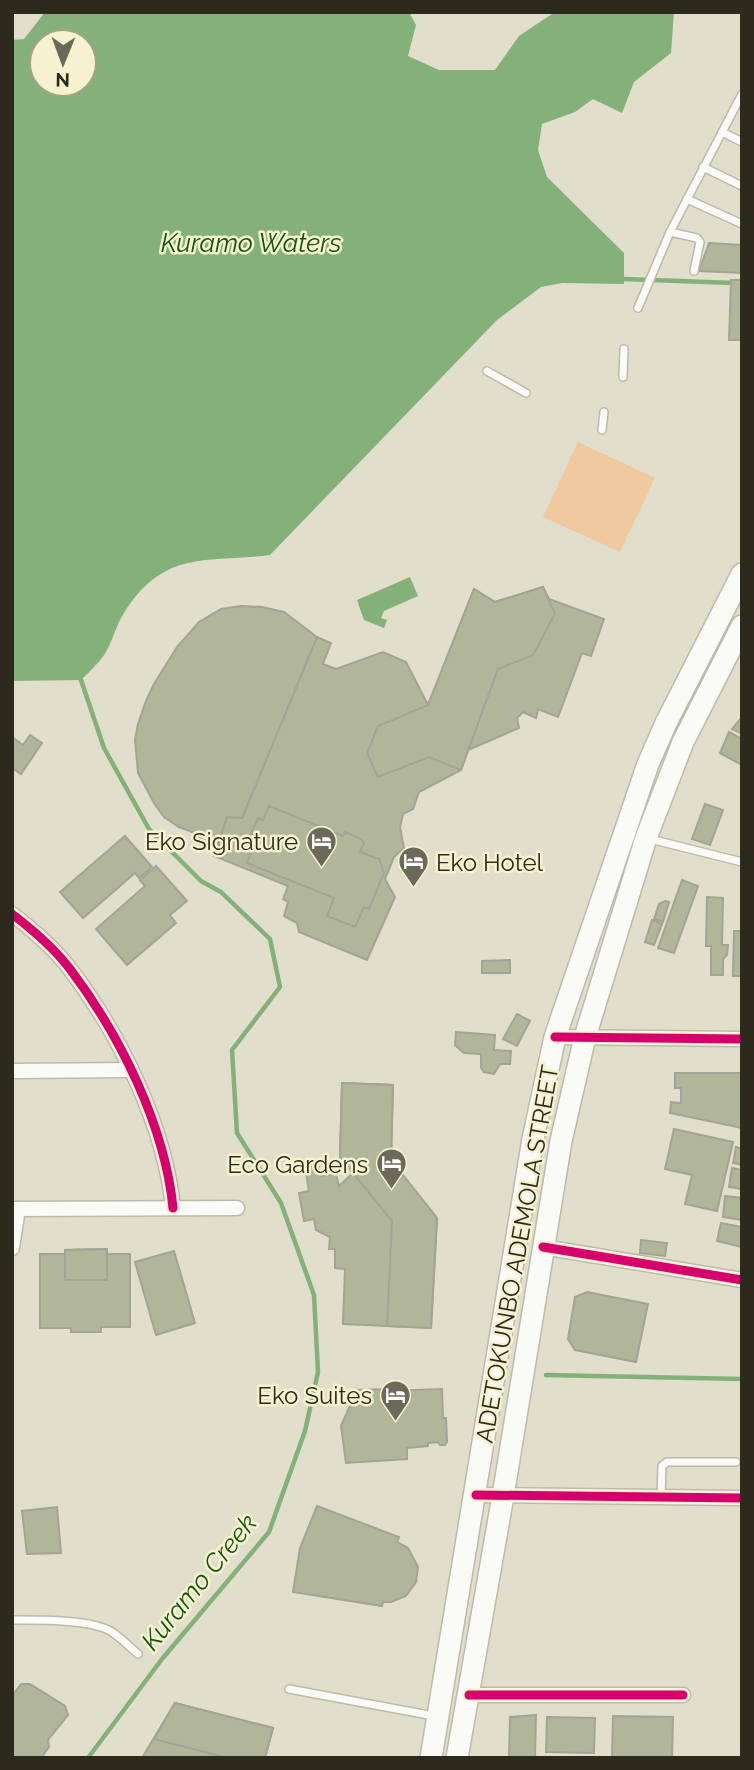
<svg xmlns="http://www.w3.org/2000/svg" width="754" height="1770" font-family="Raleway,sans-serif">
	<style>
		.green { fill: #f0c99f }
		.water { fill: #84b179; fill-rule: evenodd }
		.lines { fill: none; stroke-linecap: round; stroke-linejoin: round }
		.stream { stroke: #84b179; stroke-width: 4.5 }
		.building { fill: #b1b59a; stroke: #a3a495; stroke-width: 2 }
		.service-casing { stroke: #bcbaab; stroke-width: 10 }
		.minor-casing { stroke: #bcbaab; stroke-width: 17 }
		.secondary-casing { stroke: #bcbaab; stroke-width: 24 }
		.service { stroke: #fafaf7; stroke-width: 7 }
		.minor { stroke: #fafaf7; stroke-width: 14 }
		.secondary { stroke: #fafaf7; stroke-width: 21 }
		.cycleway-casing { stroke: #f6f2d0; stroke-width: 13 }
		.cycleway { stroke: #d6006c; stroke-width: 9 }
		.labels { text-anchor: middle; dominant-baseline: central; stroke-width: 5; stroke-linejoin: round; paint-order: stroke }
		.poi-label { font-size: 24px; fill: #2b2a1d; stroke: #f6f2d0; text-anchor: end }
		.street-label { font-size: 24px; fill: #2b2a1d; stroke: #f6f2d0 }
		.water-label { font-size: 26px; font-style: italic; fill: #10560d; stroke: #f6f2d0 }
	</style>
	<rect width="100%" height="100%" fill="#e1decb"/>
	<polygon class="green" points="578,442 655,478 620,552 543,517"/>
	<g class="water">
		<path d="M45 12H409L416 25 408 56 439 70H495L519 36 555 12H674L671 53 634 82 622 113 593 99 575 112 542 124 538 150 547 177 624 253V284L562 283 541 287 497 320 270 555C206 563 164 549 124 613 116 625 113 640 106 652 100 662 89 672 81 680L12 681V40L24 39ZM42 42H84V84H42Z"/>
		<polygon points="410,577 418,596 384,611 381,618 387,620 384,628 364,620 357,600"/>
	</g>
	<g class="lines">
		<g class="stream">
			<polyline points="624,279 734,283"/>
			<polyline points="81,680 104,748 149,829 201,881 221,892 270,939 280,987 232,1050 237,1133 281,1203 314,1295 318,1372 305,1431 269,1532 162,1659 88,1758"/>
			<polyline points="546,1375 742,1379"/>
		</g>
	</g>
	<g class="building">
		<polygon points="709,243 742,245 742,273 699,271"/>
		<polygon points="731,280 742,280 742,340 729,340"/>
		<polygon points="543,587 549,599 604,619 591,656 582,653 558,717 538,709 536,718 523,712 517,718 519,728 468,750 461,770 419,792 413,809 403,814 400,827 404,848 394,857 385,879 395,897 367,960 299,932 297,923 284,916 288,902 283,899 288,886 214,856 227,817 242,818 317,637 331,643 323,664 336,669 383,652 406,662 428,705 474,589 495,602"/>
		<polygon points="543,587 555,614 533,655 498,669 461,770 429,757 378,777 367,753 378,726 428,705 474,589 495,602"/>
		<polygon points="241,606 262,607 284,612 317,637 242,818 227,817 216,850 194,842 195,833 179,827 164,817 154,803 138,773 135,740 138,724 146,701 154,684 177,647 199,622 221,609"/>
		<polygon points="742,717 742,734 732,729"/>
		<polygon points="729,732 742,739 742,765 720,753"/>
		<polygon points="30,735 42,743 21,774 12,768 12,737 23,745"/>
		<polygon points="705,804 723,810 710,845 692,839"/>
		<polygon points="269,806 343,836 345,832 361,839 364,843 360,852 379,859 384,873 369,909 364,907 355,927 327,916 334,898 247,863 258,837 251,834 258,818 263,820"/>
		<polygon points="125,836 152,867 139,878 135,873 83,918 60,892"/>
		<polygon points="156,866 187,901 170,915 176,923 127,965 96,929 145,886 140,880"/>
		<polygon points="682,880 698,886 674,953 658,948"/>
		<polygon points="707,897 723,898 722,945 728,945 727,955 723,959 723,975 711,975 711,946 706,946"/>
		<polygon points="665,901 669,902 663,922 654,919 659,904"/>
		<polygon points="652,920 662,924 654,945 645,942"/>
		<polygon points="734,931 742,931 742,976 733,976"/>
		<polygon points="510,960 510,973 482,973 482,961"/>
		<polygon points="517,1014 530,1021 517,1046 503,1039"/>
		<polygon points="456,1032 495,1035 494,1050 511,1051 510,1064 500,1064 494,1074 484,1072 481,1068 481,1054 464,1053 455,1045"/>
		<polygon points="675,1073 742,1073 742,1128 670,1113 671,1102 681,1103 681,1088 675,1088"/>
		<polygon points="342,1083 393,1085 391,1160 437,1218 431,1328 343,1324 345,1269 335,1268 335,1249 329,1249 330,1237 316,1230 314,1219 304,1221 299,1193 309,1191 305,1166 318,1163 320,1176 336,1174 339,1186 353,1173 340,1157"/>
		<polygon points="342,1083 393,1085 391,1160 437,1218 431,1328 387,1326 392,1221 340,1157"/>
		<polygon points="674,1129 733,1142 717,1211 685,1204 692,1175 665,1169"/>
		<polygon points="736,1147 742,1149 742,1165 733,1163"/>
		<polygon points="732,1168 742,1170 742,1189 729,1187"/>
		<polygon points="725,1196 742,1198 742,1220 723,1217"/>
		<polygon points="721,1223 742,1227 742,1247 717,1241"/>
		<polygon points="641,1240 667,1243 665,1256 640,1253"/>
		<polygon points="107,1249 107,1254 130,1254 130,1327 101,1327 101,1332 71,1332 71,1328 40,1328 40,1254 65,1254 65,1250"/>
		<polygon points="107,1249 107,1280 65,1280 65,1250"/>
		<polygon points="174,1251 195,1323 156,1335 135,1262"/>
		<polygon points="587,1292 648,1304 636,1362 575,1350 568,1339 575,1297"/>
		<polygon points="389,1389 389,1391 442,1389 443,1418 446,1418 447,1442 445,1445 440,1445 438,1442 428,1443 428,1446 407,1448 407,1459 346,1463 341,1426 357,1390"/>
		<polygon points="317,1506 399,1537 397,1542 408,1548 418,1567 416,1582 406,1596 391,1602 383,1602 382,1606 293,1592 300,1548"/>
		<polygon points="57,1507 61,1553 27,1554 22,1511"/>
		<polygon points="21,1684 30,1684 65,1706 68,1715 48,1740 49,1747 41,1758 12,1758 12,1696"/>
		<polygon points="175,1703 273,1728 265,1758 142,1758"/>
		<polygon points="175,1703 273,1728 265,1758 228,1758 154,1739"/>
		<polygon points="536,1715 535,1758 509,1758 510,1717"/>
		<polygon points="613,1716 673,1717 672,1758 612,1758"/>
		<polygon points="547,1717 595,1718 594,1753 546,1752"/>
	</g>
	<g class="lines">
		<defs>
			<g id="service">
				<polyline points="722,132 742,142"/>
				<polyline points="703,167 742,186"/>
				<polyline points="687,199 742,224"/>
				<polyline points="670,232 697,238 700,242 694,271"/>
				<polyline points="638,308 670,232 742,94"/>
				<polyline points="487,371 526,393"/>
				<polyline points="623,377 624,349"/>
				<polyline points="602,430 604,412"/>
				<polyline points="650,839 742,862"/>
				<polyline points="661,1497 662,1466 667,1462 736,1462"/>
				<path d="M12 1620C37 1620 93 1619 112 1632 121 1638 130 1647 138 1654"/>
				<polyline points="289,1689 434,1716"/>
			</g>
			<g id="minor">
				<path d="M12 914C33 930 54 948 70 969 120 1035 165 1126 173 1208"/>
				<polyline points="555,1037 742,1039"/>
				<polyline points="12,1071 130,1070"/>
				<polyline points="12,1209 237,1208"/>
				<polyline points="543,1247 742,1280"/>
				<polyline points="12,1248 18,1209"/>
				<polyline points="476,1495 742,1498"/>
				<polyline points="469,1695 683,1695"/>
			</g>
			<g id="secondary">
				<polyline points="431,1758 533,1139 555,1037 648,764 666,723 742,574"/>
				<polyline points="457,1758 503,1496 561,1141 585,1037 646,838 683,742 742,626"/>
			</g>
		</defs>
		<use href="#service" class="service-casing"/>
		<use href="#minor" class="minor-casing"/>
		<use href="#secondary" class="secondary-casing"/>
		<use href="#service" class="service"/>
		<use href="#minor" class="minor"/>
		<use href="#secondary" class="secondary"/>
		<defs>
			<g id="cycleway">
				<path d="M12 914C33 930 54 948 70 969 120 1035 165 1126 173 1208"/>
				<polyline points="555,1037 742,1039"/>
				<polyline points="543,1247 742,1280"/>
				<polyline points="476,1495 742,1498"/>
				<polyline points="469,1695 683,1695"/>
			</g>
		</defs>
		<use href="#cycleway" class="cycleway-casing"/>
		<use href="#cycleway" class="cycleway"/>
	</g>
	<defs>
		<symbol id="hotel-pin" viewBox="-11 -11 22 30"><path d="M0 17L-7.5 6A9.5 9.5 0 1 1 7.5 6Z" fill="#6b695a" stroke="#f6f2d0"/><path d="M-6-4.5h1.5V1H6V5H4.5V3h-9V5H-6ZM-4 0a1.8 1.8 0 1 1 3.6 0ZM.5 0V-2.5h3Q6-2.5 6 0Z" fill="#fff"/></symbol>
	</defs>
	<g fill-rule="evenodd">
		<use href="#hotel-pin" x="304" y="824" width="35" height="47"/>
		<use href="#hotel-pin" x="396" y="844" width="35" height="47"/>
		<use href="#hotel-pin" x="374" y="1146" width="35" height="47"/>
		<use href="#hotel-pin" x="378" y="1378" width="35" height="47"/>
	</g>
	<g class="labels">
		<g class="poi-label">
			<text x="298" y="841">Eko Signature</text>
			<text x="436" y="862" text-anchor="start">Eko Hotel</text>
			<text x="368" y="1164">Eco Gardens</text>
			<text x="372" y="1395">Eko Suites</text>
		</g>
		<g class="street-label">
			<text transform="translate(517 1254) rotate(-80)">ADETOKUNBO ADEMOLA STREET</text>
		</g>
		<g class="water-label">
			<text x="251" y="243">Kuramo Waters</text>
			<text transform="translate(199 1582) rotate(-51)">Kuramo Creek</text>
		</g>
	</g>
	<rect width="754" height="1770" fill="none" stroke="#2b2a1d" stroke-width="28"/>
	<g transform="translate(63 63) rotate(181)"><circle r="33" fill="#f6f2d0" stroke="#a5a288" stroke-width="2"/>
	<path d="M0-5L12 26L0 18L-12 26Z" fill="#6b695a"/>
	<text y="-10" font-size="19" font-weight="bold" text-anchor="middle" fill="#2b2a1d">N</text>
	</g>
</svg>
